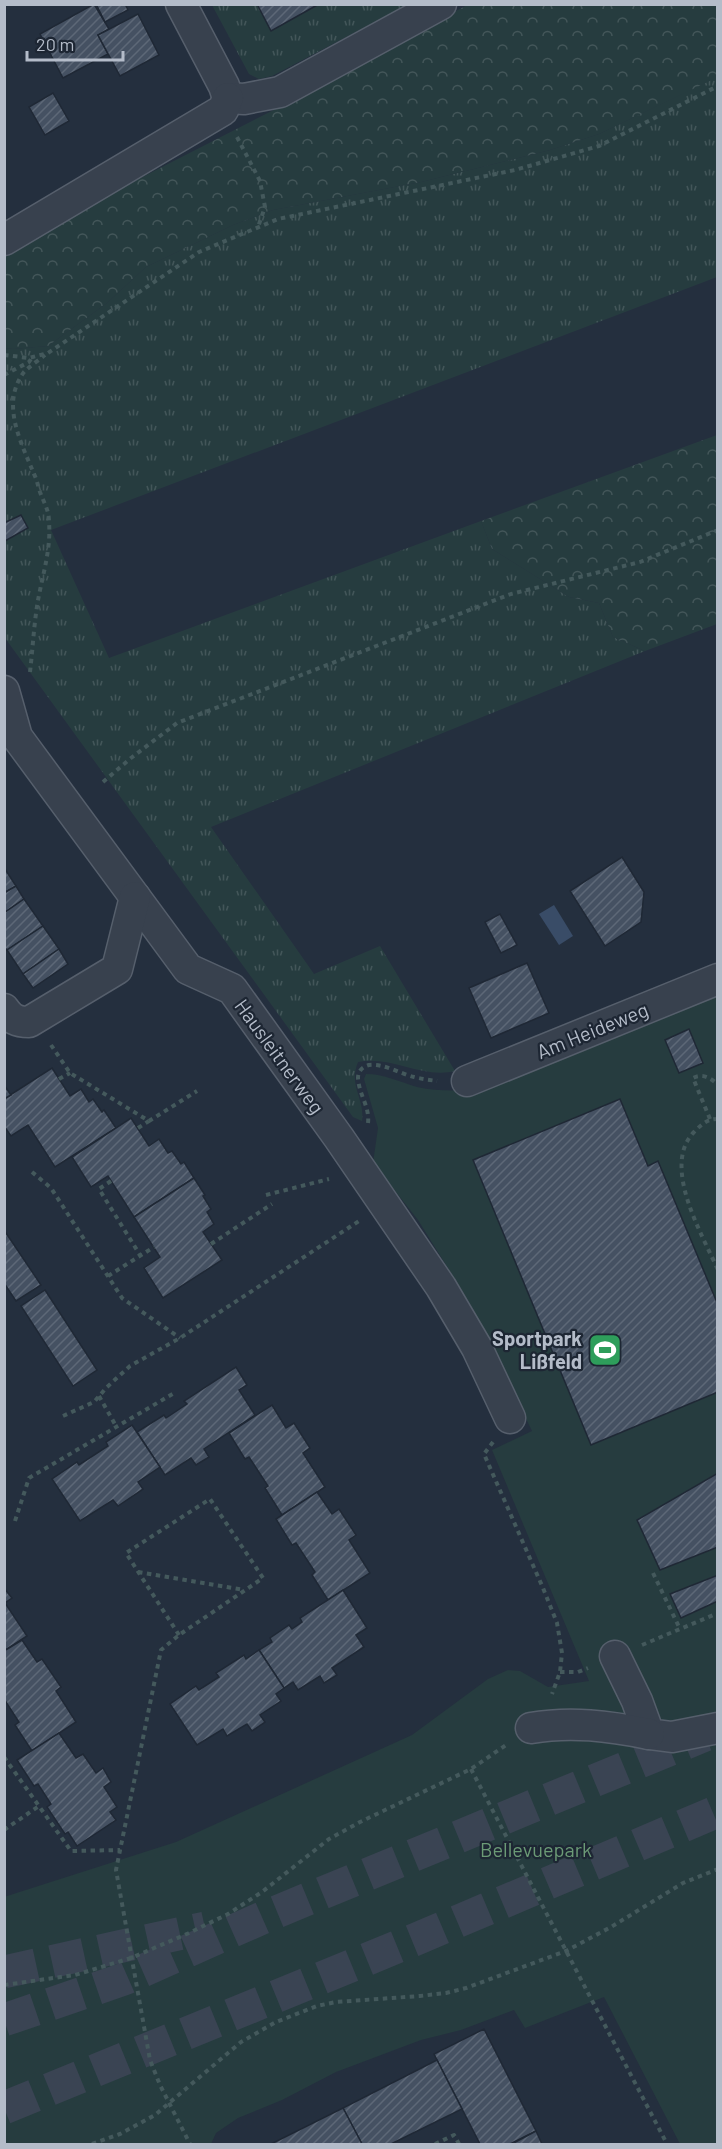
<svg xmlns="http://www.w3.org/2000/svg" width="722" height="2149" font-family="Barlow,sans-serif">
	<style>
		.grass { fill: url(#grass-tufts) }
		.forest { fill: url(#forest-crowns) }
		.green { fill: #263c3f }
		.water { fill: #394c67 }
		.building { fill: url(#building-hatch); stroke: #1f2835; stroke-width: 1.5 }
		.lines { fill: none; stroke-linecap: round; stroke-linejoin: round }
		.highway-tunnel { stroke: #3a4453; stroke-width: 33; stroke-dasharray: 33 16; stroke-linecap: butt }
		.minor-casing { stroke: #565f6c; stroke-width: 33 }
		.path { stroke: #44595c; stroke-width: 4; stroke-dasharray: 4.5 4.5; stroke-linecap: butt }
		.minor { stroke: #38414e; stroke-width: 30 }
		.labels { text-anchor: middle; dominant-baseline: central; stroke-width: 4.5; stroke-linejoin: round; paint-order: stroke }
		.street-label { font-size: 20px; fill: #b4bcc9; stroke: #1d2633 }
		.poi-label { font-size: 20px; font-weight: bold; fill: #b4bcc9; stroke: #1d2633; text-anchor: end }
		.park-label { font-size: 20px; fill: #6b9a76; stroke: #1d2633 }
	</style>
	<defs>
		<pattern id="grass-tufts" width="24" height="20" patternUnits="userSpaceOnUse" patternTransform="scale(1.5)"><rect width="24" height="20" fill="#263c3f"/><path d="M3 7l-1-3M5 7V3M7 7l1-3M15 17l-1-3M17 17v-4M19 17l1-3" fill="none" stroke="#435659"/></pattern>
		<pattern id="forest-crowns" width="20" height="18" patternUnits="userSpaceOnUse" patternTransform="scale(1.5)"><rect width="20" height="18" fill="#263c3f"/><path d="M2 6a3 3 0 1 1 6 0M12 15a3 3 0 1 1 6 0" fill="none" stroke="#435659"/></pattern>
		<pattern id="building-hatch" width="6" height="6" patternUnits="userSpaceOnUse" patternTransform="scale(1.5)"><rect width="6" height="6" fill="#455162"/><path d="M-1 1l2-2M0 6l6-6M5 7l2-2" fill="none" stroke="#5d6877"/></pattern>
	</defs>
	<rect width="100%" height="100%" fill="#242f3e"/>
	<g class="grass">
		<polygon points="212,5 257,5 272,31 319,5 407,5 272,76 259,79 249,74"/>
		<path d="M717 77V277L51 530 109 658 481 521 492 549 569 597 599 603 613 637 645 651 211 827 314 974 380 946 455 1071C422 1079 391 1055 358 1062 348 1086 365 1098 362 1121L353 1117 5 638 4 348 13 349 48 346 107 303 146 267 233 225 273 210 421 182 550 150 599 134Z"/>
	</g>
	<g class="forest">
		<polygon points="467,5 717,5 718,77 599,134 550,150 421,182 273,210 233,225 146,267 107,303 48,346 13,349 5,348 4,253 78,210 309,92"/>
		<polygon points="717,435 717,624 645,651 613,637 599,603 569,597 492,549 481,521"/>
	</g>
	<path class="green" d="M717 989V2144H680L604 1997 525 2028 514 2010 461 2030 421 2040 336 2072 282 2100 238 2118 216 2133 211 2144H5L4 1897 176 1842 412 1735 488 1679 508 1670 520 1671 548 1687 589 1681 492 1450 532 1431 469 1302 418 1220 373 1163 378 1128 364 1079 366 1074C384 1074 400 1082 417 1087 435 1091 452 1091 470 1090Z"/>
	<polygon class="water" points="554,905 573,936 559,945 539,914"/>
	<g class="building">
		<polygon points="94,4 109,29 98,35 108,54 63,78 40,34"/>
		<polygon points="96,4 125,4 128,10 105,22"/>
		<polygon points="257,4 319,4 271,31"/>
		<polygon points="138,14 159,55 120,76 98,35"/>
		<polygon points="53,93 69,121 45,135 29,107"/>
		<polygon points="21,515 28,528 5,541 4,523"/>
		<polygon points="622,857 644,892 641,922 605,946 570,891"/>
		<polygon points="5,869 16,886 4,893 4,870"/>
		<polygon points="16,886 24,899 4,913 4,893"/>
		<polygon points="24,899 43,926 7,950 4,947 4,913"/>
		<polygon points="500,914 517,945 501,953 485,922"/>
		<polygon points="43,926 59,949 23,974 7,950"/>
		<polygon points="59,949 68,964 33,988 23,974"/>
		<polygon points="527,963 549,1013 491,1038 469,988"/>
		<polygon points="689,1029 703,1063 679,1073 665,1040"/>
		<polygon points="52,1068 70,1096 81,1089 89,1102 93,1099 102,1112 104,1110 116,1128 55,1167 28,1125 11,1136 4,1126 4,1099"/>
		<polygon points="4,1085 11,1095 4,1099"/>
		<polygon points="620,1099 648,1166 658,1161 718,1305 718,1392 591,1445 473,1160"/>
		<polygon points="131,1118 149,1146 159,1139 168,1153 172,1151 181,1164 184,1162 194,1178 134,1217 108,1176 91,1187 72,1157"/>
		<polygon points="194,1178 205,1195 203,1196 211,1209 207,1212 214,1224 203,1232 222,1260 163,1298 144,1268 160,1257 134,1217"/>
		<polygon points="4,1230 41,1285 16,1301 4,1283"/>
		<polygon points="45,1290 97,1370 73,1386 21,1306"/>
		<polygon points="236,1367 247,1385 239,1390 255,1415 204,1449 209,1457 196,1465 191,1458 165,1475 137,1432 164,1415 166,1418 187,1404 184,1401"/>
		<polygon points="272,1405 286,1428 294,1423 310,1448 303,1453 325,1487 282,1515 265,1488 268,1486 249,1457 245,1459 229,1433"/>
		<polygon points="132,1425 160,1467 138,1482 143,1489 118,1506 113,1500 80,1521 52,1479 77,1462 79,1465 108,1446 106,1442"/>
		<polygon points="718,1473 718,1547 660,1570 637,1520"/>
		<polygon points="317,1492 332,1514 339,1509 356,1535 349,1540 370,1573 328,1600 312,1575 315,1572 296,1543 292,1545 276,1519"/>
		<polygon points="718,1575 718,1601 681,1618 670,1594"/>
		<polygon points="4,1588 12,1598 5,1603 27,1636 4,1651"/>
		<polygon points="343,1590 367,1628 356,1635 364,1647 332,1668 337,1675 324,1683 320,1676 298,1690 293,1682 284,1688 259,1650 272,1642 270,1638 289,1625 292,1629 302,1622 300,1618"/>
		<polygon points="22,1640 37,1662 42,1659 61,1687 56,1691 76,1722 32,1751 15,1725 19,1722 4,1699 4,1651"/>
		<polygon points="259,1650 284,1688 276,1694 281,1701 260,1715 265,1722 252,1731 247,1724 227,1736 223,1729 197,1745 170,1704 196,1686 199,1690 219,1677 216,1673 244,1655 246,1659"/>
		<polygon points="59,1733 76,1758 83,1754 96,1773 103,1768 111,1782 104,1787 117,1807 110,1812 116,1820 77,1846 68,1832 65,1834 47,1807 51,1804 38,1784 34,1786 17,1760"/>
		<polygon points="484,2029 536,2131 510,2144 480,2144 434,2054"/>
		<polygon points="437,2060 462,2109 391,2144 362,2144 343,2108"/>
		<polygon points="343,2108 362,2144 271,2144"/>
		<polygon points="536,2131 542,2144 510,2144 512,2144"/>
	</g>
	<g class="lines">
		<g class="highway-tunnel">
			<polyline points="4,1972 205,1928"/>
			<polyline points="4,2020 124,1979 269,1915 705,1735"/>
			<polyline points="4,2108 414,1940 718,1811"/>
		</g>
		<defs>
			<g id="minor">
				<polyline points="181,4 224,86 228,98"/>
				<polyline points="228,98 244,99 280,92 441,4"/>
				<polyline points="4,240 223,110 228,98"/>
				<polyline points="4,691 17,737 188,969 232,989 339,1138 441,1287 477,1348 510,1418"/>
				<path d="M4 1009C11 1019 17 1022 29 1022L117 969 135 897"/>
				<polyline points="467,1081 718,979"/>
				<polyline points="615,1656 637,1701 649,1734 672,1737 718,1728"/>
				<path d="M531 1728C571 1721 609 1726 649 1734"/>
			</g>
		</defs>
		<use href="#minor" class="minor-casing"/>
		<g class="path">
			<polyline points="237,137 260,181 265,207 258,227"/>
			<polyline points="4,355 29,358 48,353 199,252 278,219 515,170 599,146 718,86"/>
			<polyline points="4,375 29,362 33,356"/>
			<path d="M30 672C33 647 34 620 39 595 44 570 51 547 49 522 49 510 44 503 40 492 38 486 37 480 34 474 21 442 0 404 24 372 30 366 39 360 45 355"/>
			<polyline points="103,782 131,758 177,723 511,594 640,562 718,530"/>
			<polyline points="51,1045 70,1073 149,1121 197,1091"/>
			<polyline points="59,1079 70,1073"/>
			<path d="M710 1119 693 1078C703 1073 711 1078 718 1085"/>
			<path d="M718 1119C707 1119 702 1124 694 1132 661 1166 702 1234 718 1270"/>
			<path d="M368 1123C370 1107 359 1095 358 1078 358 1071 362 1067 369 1065 383 1063 401 1074 414 1077 422 1079 430 1080 437 1081"/>
			<polyline points="138,1128 149,1121"/>
			<polyline points="32,1172 51,1188 122,1298 180,1338"/>
			<polyline points="111,1181 99,1189 140,1255"/>
			<polyline points="266,1195 329,1179"/>
			<polyline points="211,1244 272,1204"/>
			<polyline points="108,1276 154,1247"/>
			<polyline points="99,1396 116,1426"/>
			<polyline points="63,1416 94,1402 107,1387 130,1366 180,1338 359,1221"/>
			<polyline points="493,1442 484,1454 543,1588 557,1623 562,1653 560,1672 552,1694"/>
			<polyline points="15,1521 29,1478 176,1392"/>
			<polyline points="138,1572 244,1590"/>
			<polyline points="653,1573 680,1629"/>
			<polyline points="179,1635 126,1553 210,1499 263,1578 179,1635 161,1650 116,1870 150,2060 160,2085 190,2144"/>
			<polyline points="642,1645 718,1613"/>
			<polyline points="560,1672 578,1672 588,1668"/>
			<polyline points="4,1757 71,1851 120,1850"/>
			<polyline points="471,1769 667,2144"/>
			<polyline points="4,1830 39,1806"/>
			<polyline points="4,1985 75,1975 131,1958 189,1933 228,1914 262,1892 329,1839 360,1822 471,1769 506,1745"/>
			<polyline points="92,2144 120,2134 155,2115 241,2042 276,2022 317,2006 336,2002 420,1996 446,1993 466,1988 566,1951 611,1927 683,1883 718,1869"/>
			<polyline points="435,2144 454,2135 459,2144"/>
		</g>
		<use href="#minor" class="minor"/>
	</g>
	<defs>
		<symbol id="stadium-square" viewBox="-11 -11 22 22"><rect x="-9" y="-9" width="18" height="18" rx="4" fill="#2e9e5b" stroke="#1d2633"/><path d="M0-5a6.5 5 0 1 0 0 10a6.5 5 0 1 0 0-10ZM-3.5-1.8h7v3.6h-7Z" fill="#fff"/></symbol>
	</defs>
	<g fill-rule="evenodd">
		<use href="#stadium-square" x="586" y="1331" width="38" height="38"/>
	</g>
	<g class="labels">
		<g class="street-label">
			<text transform="translate(592 1030) rotate(-22)">Am Heideweg</text>
			<text transform="translate(280 1056) rotate(54)">Hausleitnerweg</text>
		</g>
		<g class="poi-label">
			<text x="582" y="1338">Sportpark<tspan x="582" dy="23">Lißfeld</tspan></text>
		</g>
		<g class="park-label">
			<text x="536" y="1849">Bellevuepark</text>
		</g>
	</g>
	<rect width="722" height="2149" fill="none" stroke="#b4bcc9" stroke-width="12"/>
	<path d="M27 51v9h96v-9" fill="none" stroke="#b4bcc9" stroke-width="3"/>
	<text x="36" y="51" font-size="18" fill="#b4bcc9" stroke="#1d2633" stroke-width="4.5" paint-order="stroke">20 m</text>
</svg>
